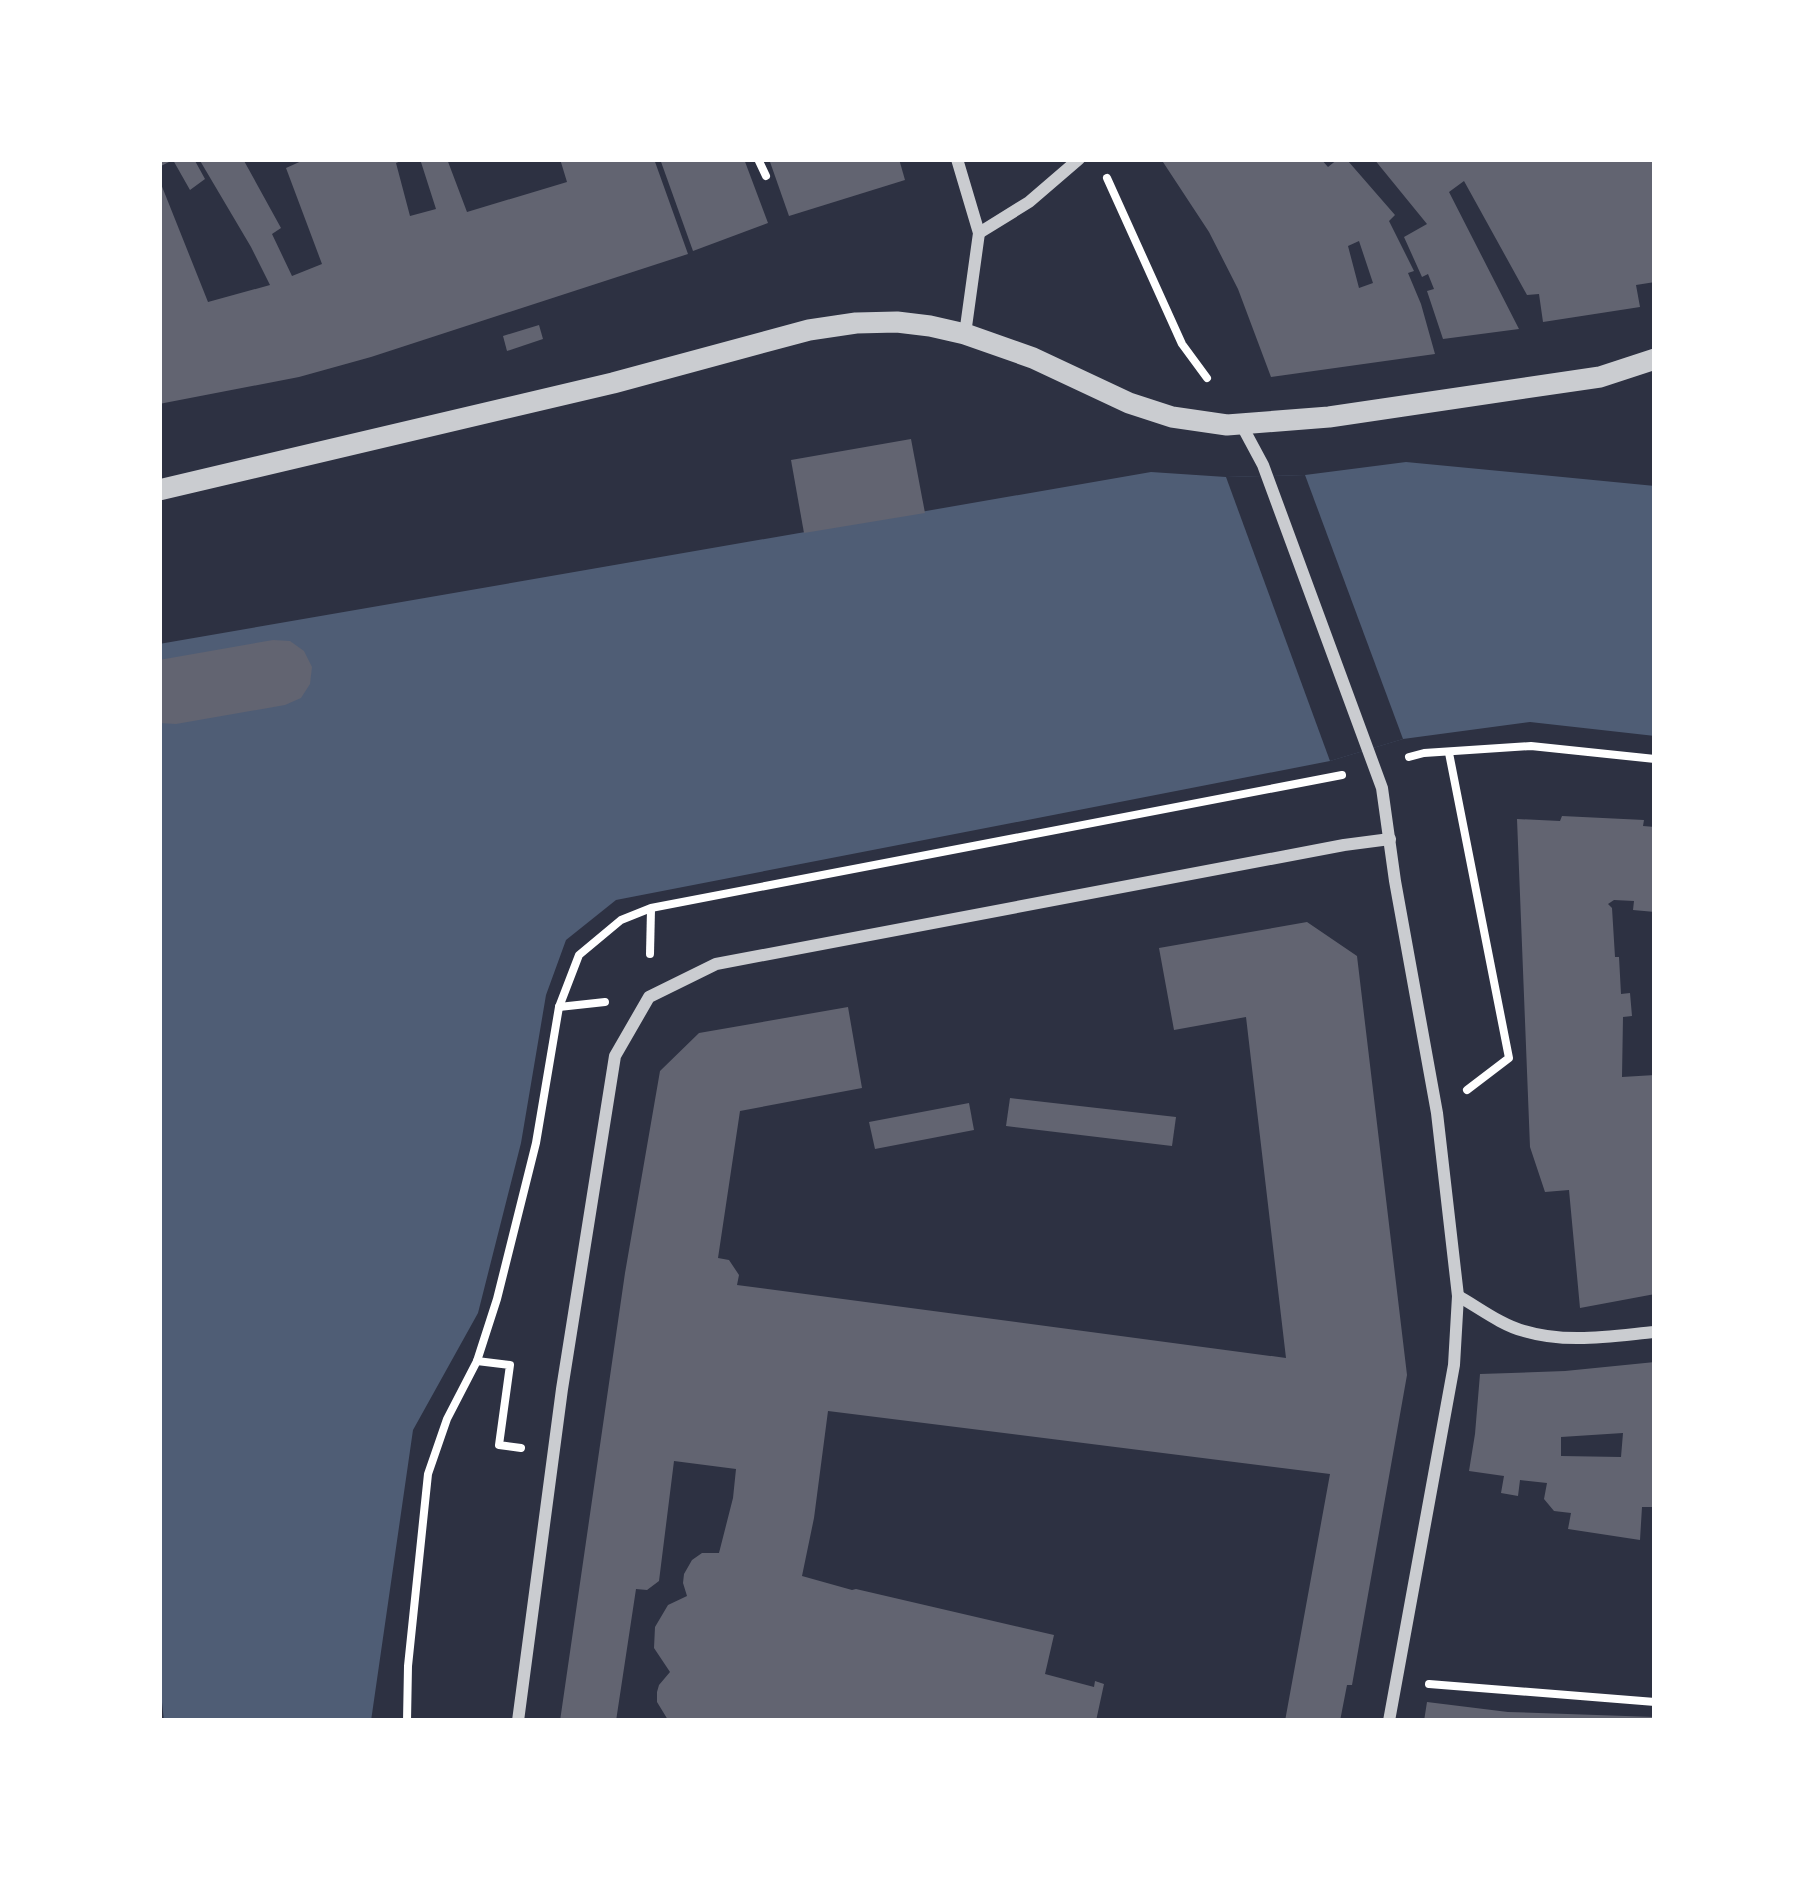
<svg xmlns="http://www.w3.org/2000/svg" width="1814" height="1880" font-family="Arial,sans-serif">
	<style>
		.water { fill: #4f5d75 }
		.pier { fill: #2d3142 }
		.building { fill: #626471; fill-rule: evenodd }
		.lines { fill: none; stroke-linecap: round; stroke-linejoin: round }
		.path { stroke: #fff; stroke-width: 8 }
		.minor { stroke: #caccd0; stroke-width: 12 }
		.tertiary { stroke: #caccd0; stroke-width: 21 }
	</style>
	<rect width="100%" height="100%" fill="#2d3142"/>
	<polygon class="water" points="1406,462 1655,486 1655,736 1530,722 1403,739 1330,761 616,900 566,940 546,995 521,1143 478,1313 413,1430 371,1721 164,1721 159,1674 159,644 1151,472 1226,477 1305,475"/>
	<polygon class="pier" points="1305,475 1403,739 1330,761 1226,477"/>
	<g class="building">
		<polygon points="159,159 194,159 205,179 190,190 173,160 159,167"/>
		<polygon points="199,159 243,159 281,228 272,234 292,276 322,264 286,168 306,159 406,159 396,163 410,216 436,209 420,159 447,159 467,212 567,182 560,159 654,159 688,254 371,357 299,377 159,404 159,179 208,302 270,285 251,247"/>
		<polygon points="660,159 744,159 768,223 693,251"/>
		<polygon points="769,159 899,159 905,180 789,216"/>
		<path d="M1161 159H1278L1280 161 1283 159H1321L1328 167 1338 159 1348 161 1395 215 1389 221 1414 271 1408 273 1421 304 1435 354 1271 377 1238 289 1209 232ZM1359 241 1373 283 1359 288 1348 246Z"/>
		<polygon points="1374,159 1655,159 1655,282 1636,285 1640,307 1543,322 1539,294 1527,295 1464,181 1449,192 1519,329 1443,339 1427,291 1434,289 1428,274 1422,277 1404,237 1427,224"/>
		<polygon points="539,325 543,339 507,351 503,336"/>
		<polygon points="911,439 925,513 804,533 791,460"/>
		<polygon points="273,640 290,641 304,651 312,667 310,684 301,698 285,705 176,724 159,723 159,660"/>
		<polygon points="1562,816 1644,820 1643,826 1655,827 1655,912 1633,910 1634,901 1614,900 1608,904 1612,908 1615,957 1619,957 1621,994 1630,993 1632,1016 1623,1017 1622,1077 1655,1075 1655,1294 1580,1308 1569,1190 1545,1192 1530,1147 1517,819 1560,821"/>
		<polygon points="1307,922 1357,956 1407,1375 1352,1685 1347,1685 1340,1721 1285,1721 1330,1474 828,1411 814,1518 802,1576 852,1590 856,1589 1054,1635 1045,1674 1094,1687 1095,1681 1104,1684 1096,1721 668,1720 657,1702 657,1692 659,1685 670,1672 654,1648 655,1627 668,1605 687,1596 683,1583 684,1574 692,1560 702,1553 719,1553 733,1498 736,1469 674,1461 659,1581 647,1590 636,1589 616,1721 560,1721 625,1273 660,1071 699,1033 848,1007 862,1088 740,1111 718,1258 729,1260 739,1275 737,1285 1286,1358 1246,1017 1174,1030 1159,948"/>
		<polygon points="1010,1098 1176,1117 1172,1146 1006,1126"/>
		<polygon points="969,1103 974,1130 875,1149 869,1122"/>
		<path d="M1655 1362V1507H1642L1640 1540 1568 1529 1571 1513 1554 1511 1544 1499 1547 1483 1520 1480 1518 1496 1501 1493 1504 1476 1469 1471 1475 1434 1480 1374 1565 1371ZM1623 1433 1621 1457 1561 1456V1437Z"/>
		<polygon points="1427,1702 1508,1712 1655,1717 1655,1721 1424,1721"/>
	</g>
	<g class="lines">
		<g class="path">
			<polyline points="758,159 766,176"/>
			<polyline points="1107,178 1182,344 1207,378"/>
			<polyline points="1449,753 1509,1058 1467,1090"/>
			<polyline points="1409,757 1424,753 1531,746 1655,759"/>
			<polyline points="650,954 651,909"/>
			<polyline points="559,1007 605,1002"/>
			<polyline points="477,1361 510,1365 499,1445 521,1448"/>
			<polyline points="1429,1684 1655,1702"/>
			<polyline points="407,1721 408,1666 428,1474 447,1419 477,1361 497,1299 536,1143 559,1007 579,955 621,920 651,908 1342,775"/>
		</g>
		<g class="minor">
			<polyline points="957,159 979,233 965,334"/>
			<polyline points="979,233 1029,202 1079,159"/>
			<polyline points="1241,424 1263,465 1382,788 1395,881 1437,1113 1458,1296 1454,1365 1389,1721"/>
			<path d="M1458 1296C1478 1307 1501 1325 1524 1331 1566 1344 1612 1336 1655 1332"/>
			<polyline points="518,1721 562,1389 615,1056 649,997 716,964 1344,845 1390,839"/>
		</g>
		<polyline class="tertiary" points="159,490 613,383 809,330 856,323 897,322 930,326 965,334 1033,358 1129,403 1172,417 1227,425 1329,417 1600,377 1655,359"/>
	</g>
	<rect width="1814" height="1880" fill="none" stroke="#ffffff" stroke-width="324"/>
</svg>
